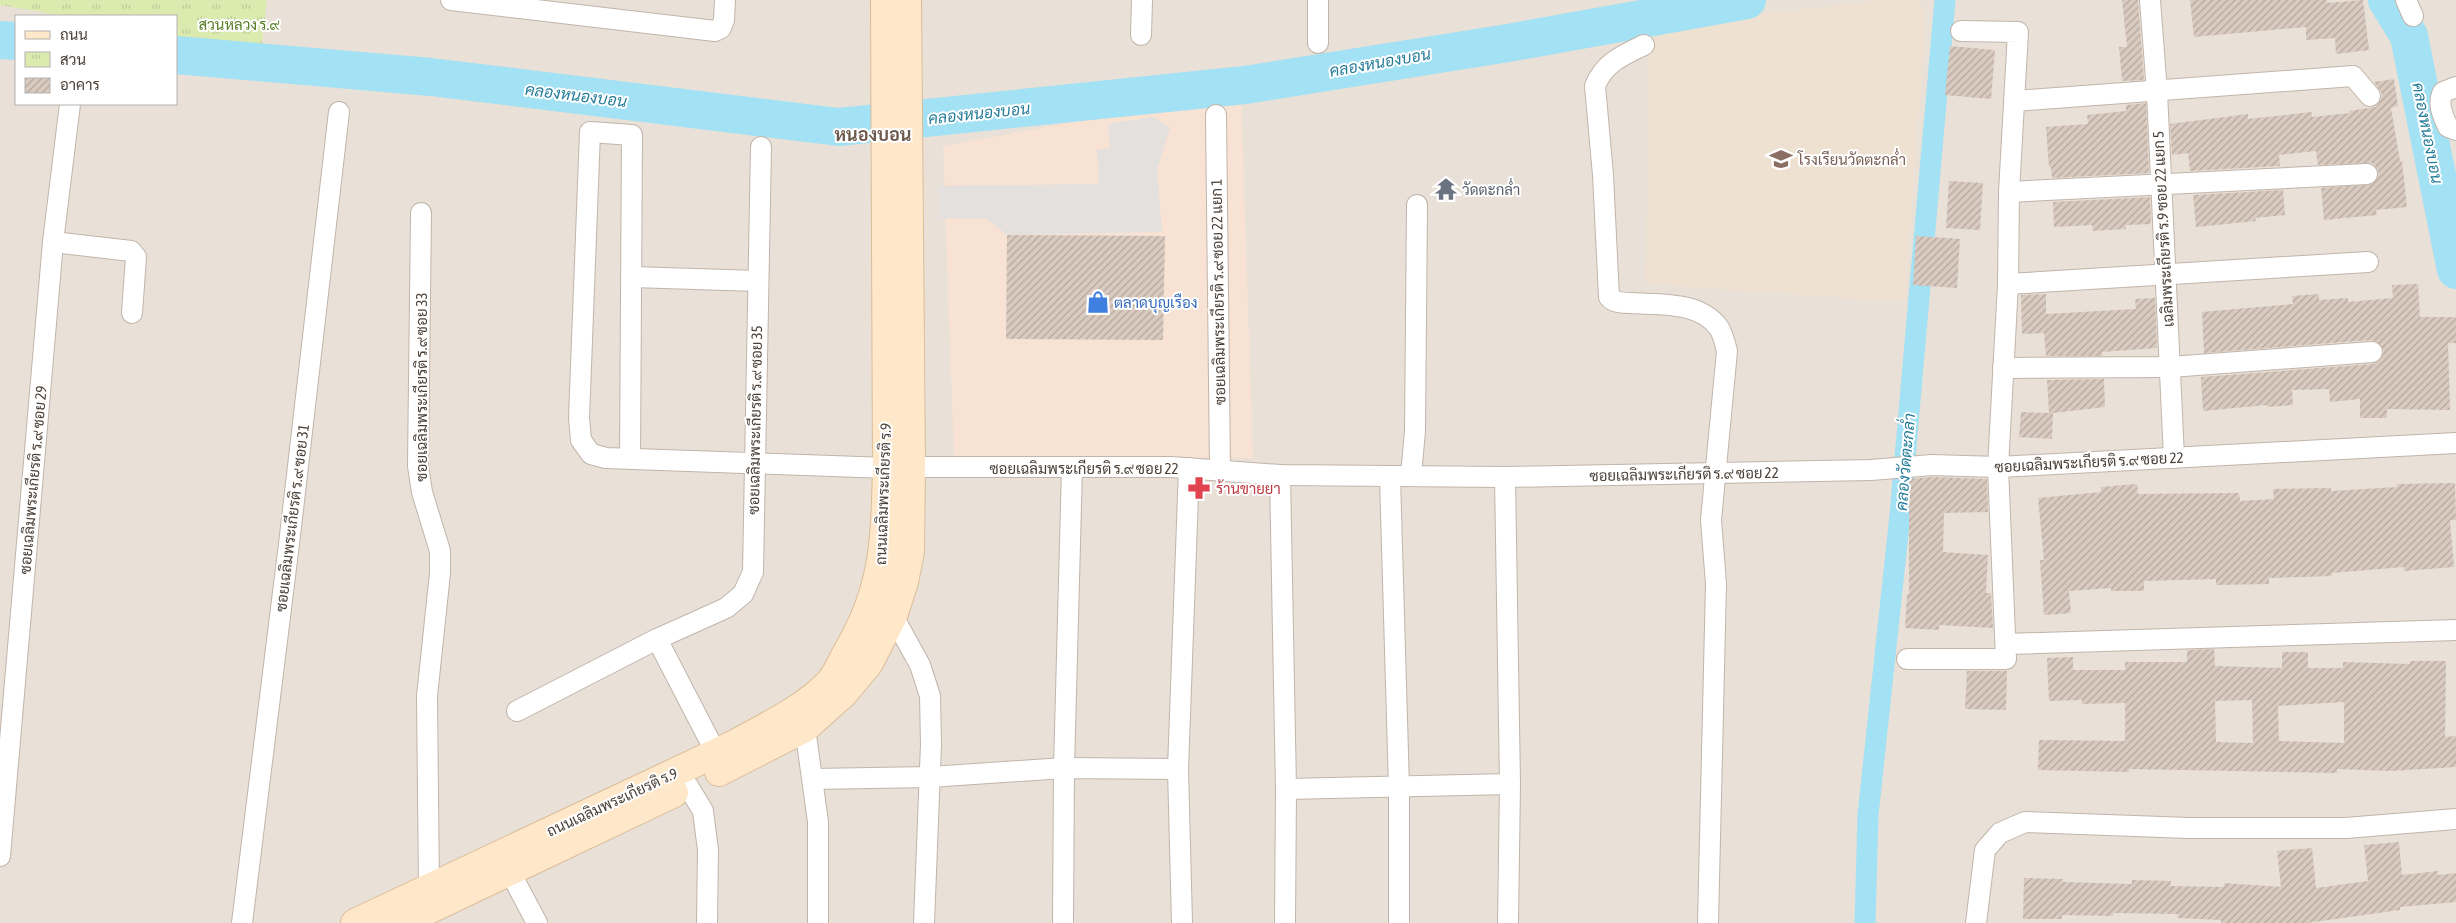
<svg xmlns="http://www.w3.org/2000/svg" width="2456" height="923" font-family="'Asap Condensed',Sarabun,sans-serif">
	<style>
		.residential { fill: #e9e0d7; fill-rule: evenodd }
		.commercial { fill: #f7e2d3 }
		.education { fill: #efe1d2 }
		.park { fill: url(#park-tufts) }
		.parking { fill: #e3e0dd }
		.lines { fill: none; stroke-linecap: round; stroke-linejoin: round }
		.canal { stroke: #a3e1f4; stroke-width: 21 }
		.river { stroke: #a3e1f4; stroke-width: 38 }
		.building { fill: url(#building-hatch); fill-rule: evenodd }
		.minor-casing { stroke: #c1b5ab; stroke-width: 22 }
		.secondary-casing { stroke: #dabd99; stroke-width: 30 }
		.minor { stroke: #fff; stroke-width: 20 }
		.secondary { stroke: #ffe8c9; stroke-width: 28 }
		.labels { text-anchor: middle; dominant-baseline: central; stroke-width: 4; stroke-linejoin: round; paint-order: stroke }
		.park-label { font-size: 15px; fill: #587e26; stroke: #fff }
		.education-label { font-size: 15px; fill: #785e54; stroke: #fff; text-anchor: start }
		.worship-label { font-size: 15px; fill: #5b616d; stroke: #fff; text-anchor: start }
		.street-label { font-size: 15px; fill: #493f37; stroke: #fff }
		.shop-label { font-size: 15px; fill: #366cbe; stroke: #fff; text-anchor: start }
		.health-label { font-size: 15px; fill: #be3a42; stroke: #fff; text-anchor: start }
		.water-label { font-size: 16px; font-style: italic; fill: #257d99; stroke: #fff }
		.quarter-label { font-size: 18px; font-weight: bold; fill: #6c5a4d; stroke: #fff }
	</style>
	<defs>
		<pattern id="park-tufts" width="24" height="20" patternUnits="userSpaceOnUse" patternTransform="scale(1.25)"><rect width="24" height="20" fill="#dbebb0"/><path d="M3 7l-1-3M5 7V3M7 7l1-3M15 17l-1-3M17 17v-4M19 17l1-3" fill="none" stroke="#bdcb98"/></pattern>
		<pattern id="building-hatch" width="6" height="6" patternUnits="userSpaceOnUse" patternTransform="scale(1.25)"><rect width="6" height="6" fill="#dacbc0"/><path d="M-1 1l2-2M0 6l6-6M5 7l2-2" fill="none" stroke="#b3a69d"/></pattern>
	</defs>
	<rect width="100%" height="100%" fill="#f5efe9"/>
	<path class="residential" d="M0 0H2456V923H0ZM16 16H176V104H16Z"/>
	<polygon class="commercial" points="1241,94 1253,458 954,457 943,146 1181,102"/>
	<polygon class="education" points="1884,0 1916,0 1926,9 1905,302 1646,284 1649,34 1746,16"/>
	<polygon class="park" points="0,0 267,0 261,52 176,37 176,16 64,16 0,5"/>
	<polygon class="parking" points="1154,117 1170,128 1157,169 1162,232 1007,235 987,219 938,218 938,186 1099,184 1097,150 1110,148 1108,124"/>
	<g class="lines">
		<polyline class="canal" points="1865,923 1868,815 1900,515 1945,0"/>
		<g class="river">
			<polyline points="2387,0 2409,36 2456,270"/>
			<polyline points="0,40 16,41"/>
			<polyline points="176,55 431,77 839,127 1245,85 1508,43 1747,0"/>
		</g>
	</g>
	<g class="building">
		<polygon points="2122,0 2138,0 2144,80 2123,81 2122,79 2119,47 2127,47"/>
		<polygon points="2190,0 2327,0 2327,3 2363,0 2369,50 2336,54 2335,38 2306,40 2306,27 2194,37"/>
		<polygon points="1950,46 1995,50 1991,99 1945,95"/>
		<polygon points="2394,79 2398,106 2391,108 2400,161 2402,161 2407,207 2376,210 2377,215 2324,220 2321,188 2373,184 2379,174 2377,168 2372,163 2318,165 2316,151 2279,155 2280,166 2190,171 2188,153 2172,155 2170,124 2248,114 2248,119 2312,112 2312,117 2350,113 2349,111 2376,107 2381,100 2382,94 2374,82"/>
		<polygon points="2146,103 2149,173 2052,178 2051,167 2049,167 2046,127 2088,124 2087,115 2126,111 2126,105"/>
		<polygon points="1949,181 1983,183 1980,230 1946,228"/>
		<polygon points="2283,190 2285,215 2255,218 2256,221 2196,227 2193,195"/>
		<polygon points="2150,197 2151,224 2126,225 2126,229 2093,231 2092,225 2054,227 2053,202"/>
		<polygon points="1007,235 1165,236 1163,340 1006,339"/>
		<polygon points="1916,236 1960,239 1957,288 1913,285"/>
		<polygon points="2418,284 2420,317 2456,317 2456,343 2448,343 2450,410 2387,409 2387,418 2360,418 2360,399 2330,402 2329,389 2292,390 2293,405 2267,407 2267,405 2203,411 2201,377 2373,364 2379,361 2384,352 2381,345 2371,340 2204,353 2202,312 2293,304 2292,296 2319,294 2319,300 2348,298 2348,302 2393,298 2392,285"/>
		<polygon points="2046,294 2046,314 2136,309 2135,299 2155,298 2157,348 2102,352 2102,356 2046,356 2044,333 2022,334 2021,295"/>
		<polygon points="2104,379 2105,407 2053,413 2052,439 2019,437 2021,412 2049,413 2047,380"/>
		<polygon points="1932,477 1987,479 1988,512 1944,513 1943,552 1988,555 1986,593 1991,593 1993,628 1939,625 1939,630 1905,628 1907,594 1909,594 1909,479"/>
		<polygon points="2455,483 2456,520 2450,520 2454,567 2404,571 2404,567 2332,573 2332,576 2269,578 2269,584 2216,585 2216,579 2144,581 2144,591 2111,591 2111,588 2069,591 2071,613 2044,615 2040,560 2044,560 2038,498 2101,492 2101,487 2137,484 2138,494 2239,493 2240,501 2274,499 2273,489 2331,488 2331,491 2397,487 2397,484"/>
		<path d="M2214 649 2215 666 2282 668V652H2308V668H2343V662L2410 664V661H2446L2445 737 2456 736V767L2391 771 2337 769V773L2129 769V772L2038 770 2039 740 2125 741V703L2082 704V700L2049 701 2047 658 2073 657V670H2125V662H2187V650ZM2252 700 2253 743 2216 742 2215 701ZM2344 702V743L2279 741 2278 706Z"/>
		<polygon points="1967,671 2007,671 2006,710 1965,709"/>
		<polygon points="2399,842 2402,875 2438,871 2438,875 2456,873 2456,902 2400,907 2400,910 2307,923 2221,923 2221,920 2178,918 2178,914 2113,913 2113,916 2062,915 2062,919 2023,919 2024,878 2063,879 2063,882 2132,884 2132,880 2171,881 2170,886 2224,887 2224,883 2281,887 2277,851 2312,848 2316,888 2368,881 2364,845"/>
	</g>
	<g class="lines">
		<defs>
			<g id="minor">
				<polyline points="451,0 715,31 721,28 724,20 725,0"/>
				<polyline points="1318,0 1318,43"/>
				<polyline points="2150,0 2157,92 2174,458"/>
				<polyline points="2406,0 2413,16"/>
				<polyline points="1141,35 1142,0"/>
				<path d="M1644 45C1623 55 1604 63 1595 86L1603 175 1609 297C1614 303 1624 303 1631 303 1660 305 1700 301 1719 328 1723 334 1725 344 1727 351L1711 520 1716 584 1708 923"/>
				<path d="M2456 87 2443 92C2437 104 2443 116 2448 127L2456 130"/>
				<polyline points="2015,101 2353,76 2370,96"/>
				<polyline points="1216,115 1220,470"/>
				<polyline points="2009,192 2367,174"/>
				<polyline points="421,213 418,466 422,492 440,551 440,573 427,696 429,888"/>
				<polyline points="53,242 131,251 136,257 132,313"/>
				<polyline points="632,277 758,281"/>
				<polyline points="2008,284 2368,262"/>
				<polyline points="2003,368 2170,367 2372,352"/>
				<polyline points="630,458 632,135 590,132 579,418 581,440 591,454 606,458 887,468"/>
				<polyline points="911,467 1171,467 1280,475 1505,477 1871,470 1932,465 1998,467 2456,443"/>
				<polyline points="1280,475 1286,789 1285,923"/>
				<polyline points="1411,475 1415,431 1417,205"/>
				<polyline points="1390,477 1399,788 1399,923"/>
				<polyline points="1505,477 1510,784 1508,923"/>
				<polyline points="893,616 920,665 930,696 931,744 924,923"/>
				<polyline points="657,639 716,753"/>
				<polyline points="2006,644 2456,630"/>
				<polyline points="1907,659 2006,659 1998,467 2008,284 2009,192 2018,32 1961,31"/>
				<polyline points="517,711 657,639 726,608 743,594 753,572 761,147"/>
				<polyline points="805,728 818,822 818,923"/>
				<polyline points="813,779 930,777 1064,768 1178,769"/>
				<polyline points="688,786 703,811 708,850 707,923"/>
				<polyline points="1286,789 1510,784"/>
				<polyline points="0,856 53,242 70,104"/>
				<polyline points="510,872 537,923"/>
				<polyline points="242,923 289,544 339,112"/>
				<polyline points="1063,923 1064,768 1072,468"/>
				<polyline points="1182,923 1178,769 1189,468"/>
				<polyline points="1976,923 1985,850 2000,833 2025,822 2189,828 2346,828 2456,819"/>
			</g>
			<g id="secondary">
				<polyline points="719,772 805,728 844,693 869,663 893,616 904,582 910,551 911,467 907,0"/>
				<path d="M355 923 733 745C765 727 803 710 829 683 836 676 841 663 846 654 885 589 885 541 887 468L885 0"/>
				<polyline points="401,923 674,793"/>
			</g>
		</defs>
		<use href="#minor" class="minor-casing"/>
		<use href="#secondary" class="secondary-casing"/>
		<use href="#minor" class="minor"/>
		<use href="#secondary" class="secondary"/>
	</g>
	<defs>
		<symbol id="school-bare" viewBox="-9 -9 18 18"><path d="M0-5L7-2L0 1L-7-2ZM-4 1L0 2.5L4 1V4Q0 6-4 4Z" fill="#8d6e63" stroke="#fff" stroke-width="2.5" paint-order="stroke"/></symbol>
		<symbol id="temple-bare" viewBox="-9 -9 18 18"><path d="M0-6L5-2H3V0L6.5 2.5H4V6H1.5V3h-3V6H-4V2.5H-6.5L-3 0V-2H-5Z" fill="#6b7280" stroke="#fff" stroke-width="2.5" paint-order="stroke"/></symbol>
		<symbol id="shop-bare" viewBox="-9 -9 18 18"><path d="M-5-2.5h2.3a2.7 3.5 0 0 1 5.4 0H5L5.5 6h-11ZM-1.5-2.5h3a1.5 2.3 0 0 0-3 0Z" fill="#3f7fe0" stroke="#fff" stroke-width="2.5" paint-order="stroke"/></symbol>
		<symbol id="pharmacy-bare" viewBox="-9 -9 18 18"><path d="M-2-6h4v4h4v4h-4v4h-4v-4h-4v-4h4Z" fill="#e0444e" stroke="#fff" stroke-width="2.5" paint-order="stroke"/></symbol>
	</defs>
	<g fill-rule="evenodd">
		<use href="#school-bare" x="1765" y="143" width="32" height="32"/>
		<use href="#temple-bare" x="1430" y="173" width="32" height="32"/>
		<use href="#shop-bare" x="1082" y="286" width="32" height="32"/>
		<use href="#pharmacy-bare" x="1183" y="472" width="32" height="32"/>
	</g>
	<g class="labels">
		<g class="park-label">
			<text x="239" y="24">สวนหลวง ร.๙</text>
		</g>
		<g class="education-label">
			<text x="1798" y="159">โรงเรียนวัดตะกล่ำ</text>
		</g>
		<g class="worship-label">
			<text x="1462" y="189">วัดตะกล่ำ</text>
		</g>
		<g class="street-label">
			<text transform="translate(2163 229) rotate(-93)">เฉลิมพระเกียรติ ร.9 ซอย 22 แยก 5</text>
			<text transform="translate(1218 292) rotate(-91)">ซอยเฉลิมพระเกียรติ ร.๙ ซอย 22 แยก 1</text>
			<text transform="translate(421 387) rotate(-90)">ซอยเฉลิมพระเกียรติ ร.๙ ซอย 33</text>
			<text transform="translate(755 420) rotate(-89)">ซอยเฉลิมพระเกียรติ ร.๙ ซอย 35</text>
			<text transform="translate(2089 462) rotate(-3)">ซอยเฉลิมพระเกียรติ ร.๙ ซอย 22</text>
			<text x="1084" y="468">ซอยเฉลิมพระเกียรติ ร.๙ ซอย 22</text>
			<text transform="translate(1684 474) rotate(-1)">ซอยเฉลิมพระเกียรติ ร.๙ ซอย 22</text>
			<text transform="translate(33 480) rotate(-85)">ซอยเฉลิมพระเกียรติ ร.๙ ซอย 29</text>
			<text transform="translate(883 494) rotate(-88)">ถนนเฉลิมพระเกียรติ ร.9</text>
			<text transform="translate(292 518) rotate(-83)">ซอยเฉลิมพระเกียรติ ร.๙ ซอย 31</text>
			<text transform="translate(612 802) rotate(-25)">ถนนเฉลิมพระเกียรติ ร.9</text>
		</g>
		<g class="shop-label">
			<text x="1114" y="302">ตลาดบุญเรือง</text>
		</g>
		<g class="health-label">
			<text x="1216" y="488">ร้านขายยา</text>
		</g>
		<g class="water-label">
			<text transform="translate(1380 62) rotate(-10)">คลองหนองบอน</text>
			<text transform="translate(576 95) rotate(7)">คลองหนองบอน</text>
			<text transform="translate(979 113) rotate(-6)">คลองหนองบอน</text>
			<text transform="translate(2428 133) rotate(79)">คลองหนองบอน</text>
			<text transform="translate(1905 462) rotate(-85)">คลองวัดตะกล่ำ</text>
		</g>
		<g class="quarter-label">
			<text x="873" y="134">หนองบอน</text>
		</g>
	</g>
	<rect x="15" y="15" width="162" height="90" fill="#ffffff" stroke="#b6b2af"/>
	<rect x="25" y="31" width="25" height="8" fill="#ffe8c9" stroke="#b6b2af"/>
	<text x="60" y="40" font-size="15" fill="#493f37">ถนน</text>
	<rect x="25" y="52" width="25" height="15" fill="url(#park-tufts)" stroke="#b6b2af"/>
	<text x="60" y="65" font-size="15" fill="#493f37">สวน</text>
	<rect x="25" y="78" width="25" height="15" fill="url(#building-hatch)" stroke="#b6b2af"/>
	<text x="60" y="90" font-size="15" fill="#493f37">อาคาร</text>
</svg>
